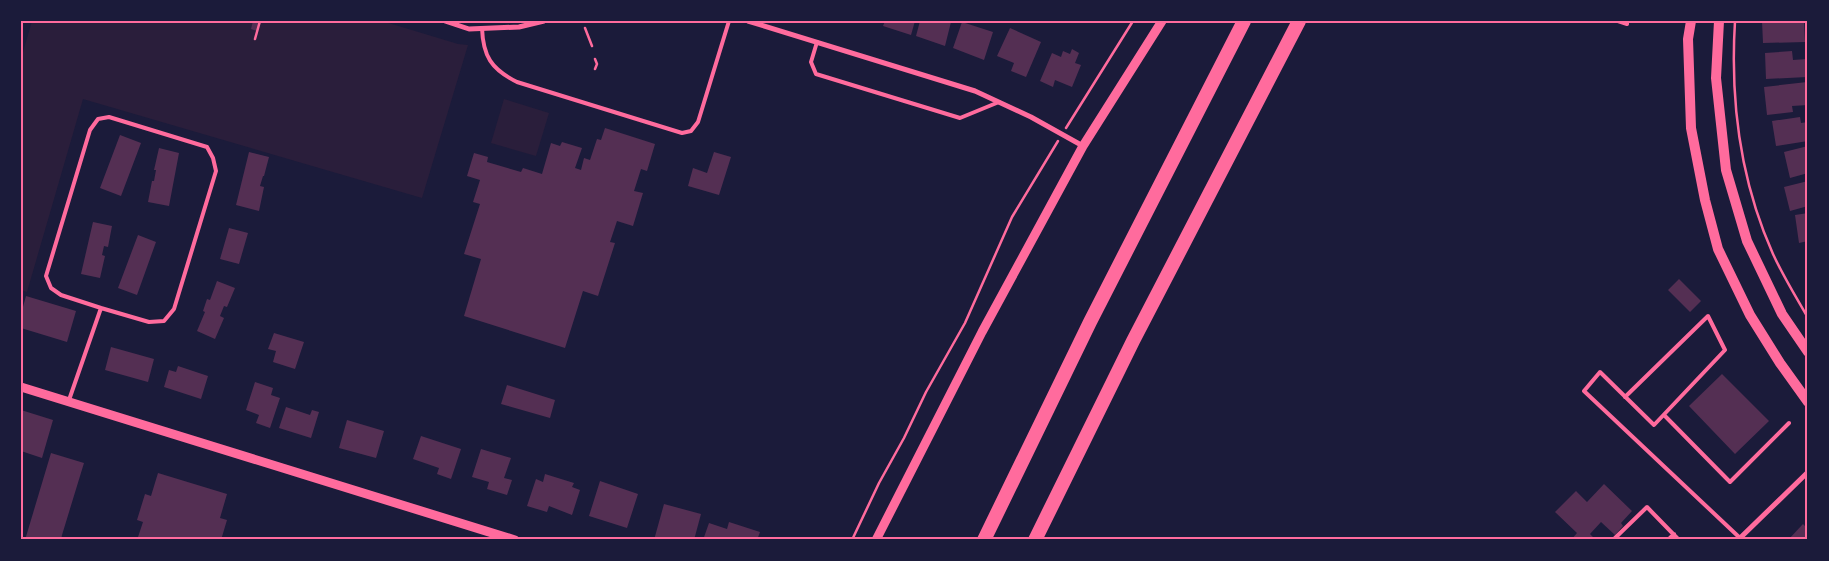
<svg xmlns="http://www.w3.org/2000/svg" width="1829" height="561" font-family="'Fira Sans Condensed',sans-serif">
	<rect width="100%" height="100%" fill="#1b1b3a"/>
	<!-- green -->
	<path fill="#2a1e3b" d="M32 21H382L458 44 468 45 422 198 83 99 27 292 21 290V59Z
		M504 99 549 113 536 156 491 143Z"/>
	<!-- building -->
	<path fill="#542f53" d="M253 21H260L257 31 251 29Z
		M885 21H915L911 35 883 26Z
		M920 21 951 22 945 46 916 36Z
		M1762 21H1804L1805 42 1763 43Z
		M962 22 993 32 984 60 953 48Z
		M1010 28 1041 42 1026 77 1011 71 1014 63 997 56Z
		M1072 49 1079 53 1075 63 1081 65 1072 87 1055 80 1053 87 1040 81 1052 53 1061 57 1063 51 1070 54Z
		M1792 51 1793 60 1807 59V77L1766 79 1765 53Z
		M1807 82 1808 105 1792 106 1793 112 1767 115 1764 87Z
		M1800 117 1801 123 1808 122V141L1776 146 1772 121Z
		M605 128 655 144 647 171 641 169 634 191 643 193 633 226 617 221 610 242 615 243 598 296 583 291 565 348 464 316 481 259 464 254 480 204 473 202 480 180 467 176 474 153 488 157 487 162 521 172 523 168 542 174 551 143 560 146 562 142 582 148 575 168 581 170 584 158 590 160 597 139 601 140Z
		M120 135 141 143 121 196 100 188Z
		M1808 146V173L1790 178 1784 152Z
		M159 148 179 153 169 206 148 202 152 181H154L156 170H154Z
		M249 152 269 157 264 176H263L260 186 264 187 259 211 236 205Z
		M714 152 731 157 719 195 688 186 693 168 707 173Z
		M1808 181V206L1790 211 1784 187Z
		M1808 213V241L1799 243 1795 215Z
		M93 222 112 226 108 247 104 246 102 255 105 256 100 278 81 274Z
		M229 228 248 233 239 264 220 259Z
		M138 235 156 242 137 295 118 288Z
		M1679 279 1701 301 1690 312 1668 290Z
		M217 281 235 288 227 307 224 306 220 316 224 318 215 339 197 331 205 312 203 311 207 299 210 300Z
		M26 296 76 311 67 342 21 328V314Z
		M274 333 304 342 295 369 273 362 276 351 268 349Z
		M111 347 154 359 148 382 105 370Z
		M178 366 208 376 201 399 164 387 169 370 176 372Z
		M1722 374 1769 421 1735 454 1689 406Z
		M255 382 273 388 271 395 280 398 270 428 256 423 259 415 246 410Z
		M507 385 555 400 550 418 501 404Z
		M286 407 310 415 312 410 319 412 311 438 279 428Z
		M21 410 53 420 42 458 21 451Z
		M347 420 384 431 376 458 339 448Z
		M421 436 461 449 451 479 437 474 439 468 413 459Z
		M481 449 511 458 504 478 512 480 507 495 487 489 489 482 472 477Z
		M51 453 84 463 62 535 61 540H25Z
		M158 473 227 494 220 518 227 520 221 540H137L143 522 137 520 145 494 151 496Z
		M545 474 574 483 572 487 580 490 572 515 549 506 547 512 527 506 536 479 543 482Z
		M600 481 638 494 627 528 589 516Z
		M1604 484 1632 511 1621 523 1623 526 1615 535 1601 522 1590 534 1596 540H1571L1577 533 1555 512 1576 491 1587 502Z
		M664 504 701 514 694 540H654Z
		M729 522 760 532 757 540H703L709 523 727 529Z
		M1803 524 1808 529V540H1788Z"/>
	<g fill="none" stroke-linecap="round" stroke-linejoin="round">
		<!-- path -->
		<path stroke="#ff6b9d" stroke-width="2.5" d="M1735 21C1730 102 1740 180 1773 254 1783 276 1796 297 1808 318
			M585 28 592 46
			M255 39 260 21
			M595 69 597 64 595 59
			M1066 128 1133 21
			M852 540 879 483 904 438 926 392 965 323 1012 217 1058 141"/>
		<!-- service -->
		<path stroke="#ff6b9d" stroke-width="4" d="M1618 21 1627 24V21
			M482 28C483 56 491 69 517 82L682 133 691 131 698 122 729 21
			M817 42 811 62 816 74 960 118 999 102
			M1625 397 1708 316 1725 350 1654 425 1600 372 1584 391 1740 538
			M69 400 101 308 149 322 164 321 174 309 216 171 213 158 207 147 109 117 98 119 90 130 46 276 51 288 61 295 101 308
			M1664 415 1730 482 1789 423
			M1613 540 1647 507 1679 540
			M1668 540 1674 534"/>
		<!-- minor -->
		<path stroke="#ff6b9d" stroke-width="5" d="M445 21 469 29 519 27 544 21
			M748 21 975 91 1031 117 1083 146
			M1738 540 1808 472"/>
		<!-- tertiary -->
		<path stroke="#ff6b9d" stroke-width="9" d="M21 387 515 540
			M876 540 982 332 1083 146 1162 21"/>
		<!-- secondary -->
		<path stroke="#ff6b9d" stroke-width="10" d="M1691 21 1688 39 1691 128 1705 200 1718 249 1750 315 1780 363 1808 402
			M1719 21 1716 78 1726 170 1747 241 1782 314 1808 352"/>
		<!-- motorway -->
		<path stroke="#ff6b9d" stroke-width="14" d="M984 540 1090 322 1244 21
			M1035 540 1133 341 1299 21"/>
	</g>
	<!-- border -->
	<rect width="1829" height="561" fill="none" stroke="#1b1b3a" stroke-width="45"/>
	<rect x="22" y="22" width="1784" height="516" fill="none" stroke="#ff6b9d" stroke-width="2"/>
</svg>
